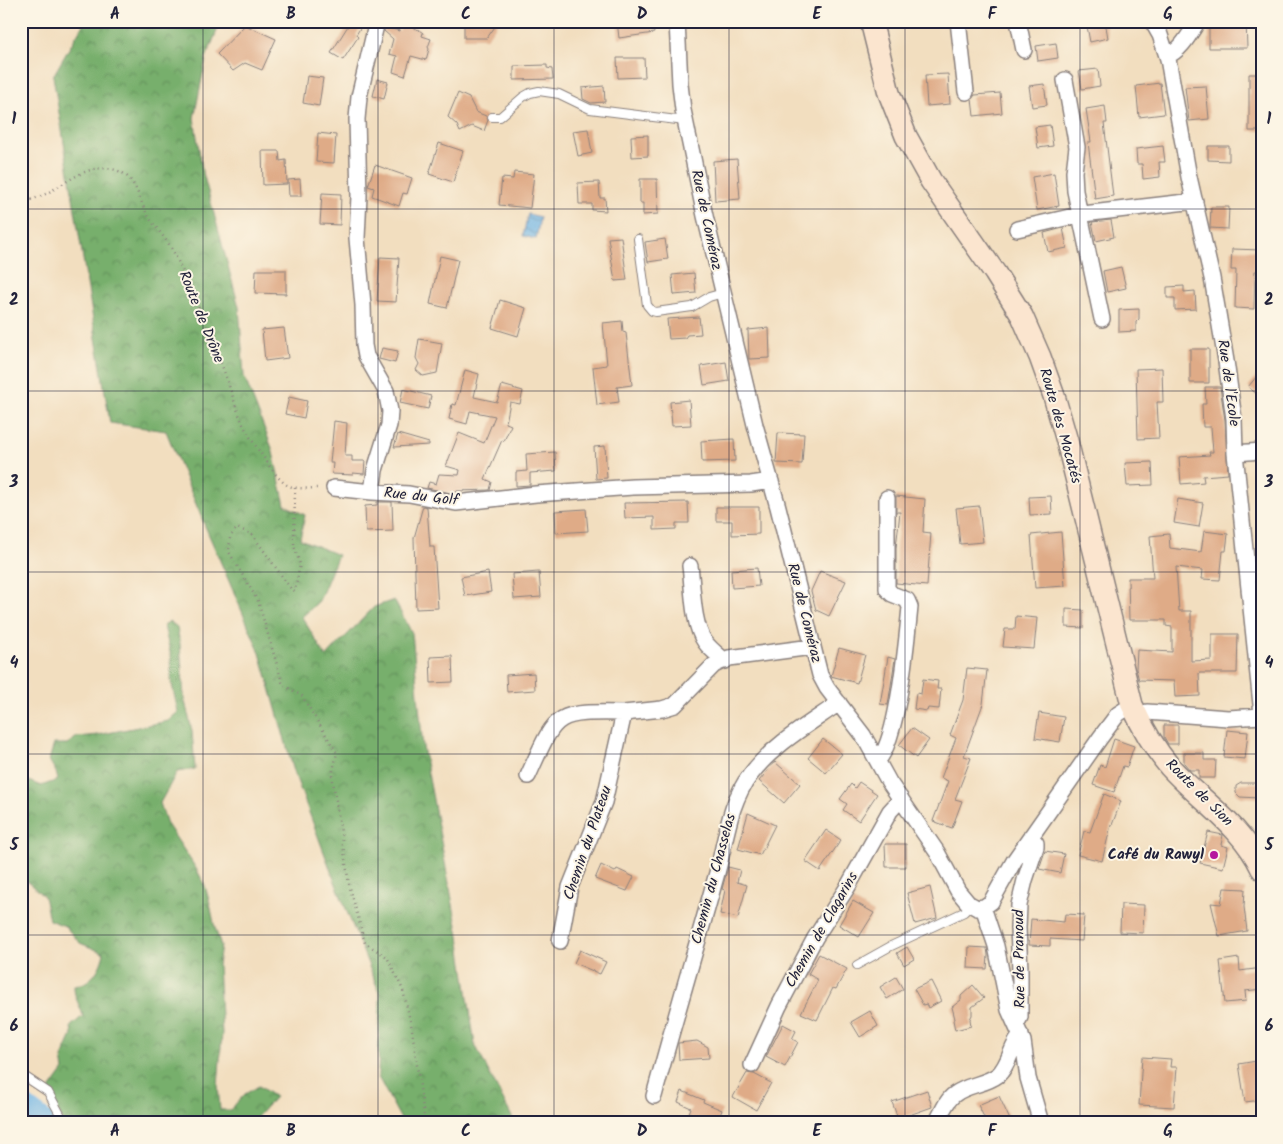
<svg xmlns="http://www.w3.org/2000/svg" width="1283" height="1144" font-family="Kalam,sans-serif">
	<defs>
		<pattern id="forest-crowns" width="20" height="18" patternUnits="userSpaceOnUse" patternTransform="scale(1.25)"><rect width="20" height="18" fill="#77af6c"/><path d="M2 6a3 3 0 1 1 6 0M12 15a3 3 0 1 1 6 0" fill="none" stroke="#618e5a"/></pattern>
		<pattern id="water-waves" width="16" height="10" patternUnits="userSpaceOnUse" patternTransform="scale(1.25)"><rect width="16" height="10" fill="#6eb3e4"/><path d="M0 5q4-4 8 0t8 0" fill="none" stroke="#5a91ba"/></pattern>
	</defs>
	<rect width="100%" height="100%" fill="#fcf5e5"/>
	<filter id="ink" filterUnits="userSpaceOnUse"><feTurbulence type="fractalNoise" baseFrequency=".02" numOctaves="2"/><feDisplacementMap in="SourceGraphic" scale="10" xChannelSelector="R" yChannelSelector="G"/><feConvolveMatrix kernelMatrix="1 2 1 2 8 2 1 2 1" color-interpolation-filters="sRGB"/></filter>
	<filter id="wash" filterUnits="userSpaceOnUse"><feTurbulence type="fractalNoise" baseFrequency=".0096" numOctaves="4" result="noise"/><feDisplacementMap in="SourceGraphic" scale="20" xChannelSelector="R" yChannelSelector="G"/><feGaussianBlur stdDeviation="1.12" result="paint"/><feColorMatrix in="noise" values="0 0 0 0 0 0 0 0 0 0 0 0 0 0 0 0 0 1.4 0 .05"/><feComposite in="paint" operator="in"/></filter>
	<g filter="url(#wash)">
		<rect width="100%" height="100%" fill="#f2debf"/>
		<!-- forest -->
		<path fill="url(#forest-crowns)" stroke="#4c6854" d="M85 21H221L206 58 194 118 202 169 239 307 244 376 272 448 285 505 305 515 300 539 338 555 319 601 302 617 326 657 374 607 394 600 412 633 423 747 459 936 475 1045 515 1123H403L378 1077 380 994 334 879 295 775 260 653 205 526 166 431 110 423 53 76Z
			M169 621 177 627 180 644 184 697 192 731 195 769 177 772 160 803 167 824 197 870 205 886 210 904 215 928 221 946 218 965 222 1033 218 1086 220 1110H230L245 1094 259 1086 275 1097 257 1117 259 1123H64L48 1092 64 1070 62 1058 72 1035 71 1026 83 1016C80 1004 74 999 74 986 91 984 101 969 104 953L80 943 65 926 49 920 44 896 25 880 21 874V778L41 786 58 780 56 772 49 760 54 744H67L77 737 98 735 168 721 178 712 171 680V656L164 626Z"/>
		<!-- water -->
		<path fill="url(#water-waves)" stroke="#486a90" d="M528 214 540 217 536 239 523 236Z"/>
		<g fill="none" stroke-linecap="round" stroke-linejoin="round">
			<!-- river -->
			<path stroke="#6eb3e4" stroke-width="24" d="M21 1105 45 1123"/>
		</g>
		<g id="blocks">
			<!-- building -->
			<path fill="#dfab87" d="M351 21H356L362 25 356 35 358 37 343 60 331 53Z
				M464 21H499L487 38H464Z
				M617 21H652L654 33 619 38Z
				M1086 21H1105L1108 38 1090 42Z
				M1209 21H1246L1247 48H1209Z
				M245 25 276 39 262 70 245 63 233 71 217 54Z
				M406 25 419 30 423 33 422 36 431 39 428 47 429 49 426 60 411 56 405 76 393 72 397 56 389 54 393 39 384 31 385 27 399 31 401 26 405 27Z
				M1056 43 1058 58 1038 61 1036 46Z
				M617 58H644L645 77 618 78Z
				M547 65V68L552 69 553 79 514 80V66Z
				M1098 69 1100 86 1082 89 1079 71Z
				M948 74 950 104 927 106 925 75Z
				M1249 74H1262V131H1249Z
				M307 76 323 78 319 106 303 103Z
				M377 79 388 82 384 99 373 96Z
				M1160 83 1164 114 1139 117 1136 86Z
				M1044 84 1047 105 1032 107 1029 86Z
				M604 86 605 102 591 103 583 99 582 88Z
				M1206 86 1209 119 1189 121 1185 87Z
				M458 93 469 98 476 112 486 116 488 120 484 131 472 126 460 132 457 125 448 117Z
				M1000 93 1002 113 974 116 972 99 975 95Z
				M1105 106 1107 123H1104L1113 196 1095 199 1088 142H1091L1086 109Z
				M1050 125 1053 146 1038 148 1035 127Z
				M588 129 592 153 578 156 573 131Z
				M318 133 336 135 334 163 316 162Z
				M648 135V156L632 157 631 136Z
				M439 143 463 151 453 182 429 174Z
				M1163 146 1165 162H1159L1160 177 1143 179 1142 164H1137L1136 149Z
				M1208 146H1229V161L1208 160Z
				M262 151H279L280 161 286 160 287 184 263 185Z
				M737 159 740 199 715 201 713 161Z
				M375 165 412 178 407 194 403 193 399 206 372 196 374 188 368 186Z
				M514 172 534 174 530 208 499 205 502 178 513 179Z
				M1054 173 1059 206 1037 210 1032 177Z
				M300 179 301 196H289L288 180Z
				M640 179H657L658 214 643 215V203H640Z
				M599 182 600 198H605L606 211 592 210V204H579L578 183Z
				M322 193 341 194 340 225 320 224Z
				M1211 207H1229L1228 229 1210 228Z
				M1111 220 1114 237 1096 241 1092 222Z
				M1063 228 1067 248 1048 252 1044 233Z
				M621 237 627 280 615 281 608 238Z
				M665 239 668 259 648 262 645 242Z
				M1232 249 1262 250V271H1255L1254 309 1235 308 1236 270H1231Z
				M440 256 458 260 447 308 430 304Z
				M380 257 399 258 396 302 377 301Z
				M1121 267 1126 288 1107 292 1103 271Z
				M256 270H286V294L255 293Z
				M694 273 696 293 674 295 672 275Z
				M1184 286V292L1195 291 1196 309 1175 310V298H1167V287Z
				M500 300 526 308 518 336 492 328Z
				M1139 309V319L1136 322V331L1119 332V310Z
				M699 317 701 334 687 335 685 338 669 339 667 319Z
				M622 321 623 332 626 333 632 385 617 387 619 402 597 405 593 367 607 365 603 323Z
				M284 328 288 358 265 361 262 330Z
				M769 328 770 358 749 359 748 330Z
				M419 339 442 343 437 373 423 376 416 370 419 364 416 358Z
				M382 348 398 351 395 363 379 359Z
				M1190 349H1209V383H1190Z
				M726 362 729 381 704 385 701 366Z
				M1162 368 1163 402H1157L1159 438 1138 439 1136 369Z
				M465 370 479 374 474 397 497 402 502 385 523 391 520 404 510 402 506 423 511 425 504 441 502 440 485 479 492 482 490 490 457 491 456 494 427 488 429 482 436 484 439 474 459 475 460 470 446 466 459 433 484 443 495 416 470 411 467 424 449 419 452 404 456 405Z
				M1262 370V398L1248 387Z
				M1205 387H1220L1225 420 1228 474 1203 476 1204 482 1181 484 1179 457 1210 455 1209 452H1213L1211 427H1203L1202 404H1206Z
				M403 389 431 396 428 409 400 403Z
				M289 397 307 401 304 418 285 414Z
				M689 400 691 425 672 426 670 402Z
				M334 421 347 423 345 456H352V461H365L364 474 353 473V475L332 474 333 463H330Z
				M778 433 804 434 802 464 776 463Z
				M398 434 429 443V445L394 447Z
				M734 439 735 461 702 462 701 441Z
				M605 446 607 478 596 479 594 447Z
				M555 452 556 471 530 473V485L516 486V472L527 471 526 454Z
				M1152 462 1153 485 1127 486 1125 463Z
				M896 496 925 499 923 532 931 533 927 586 896 583V548L900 512H896Z
				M1051 496 1052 514 1030 515 1029 497Z
				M1178 499 1203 503 1199 527 1174 523Z
				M377 502H392L393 531 366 532 365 506 377 505Z
				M688 502 689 523H676V529L654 530V517L625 518 624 503Z
				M423 506 427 507 430 547H434L438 608 416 609 414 538Z
				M979 506 983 542 960 544 956 508Z
				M716 507H759V534L732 535V521H716Z
				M586 509 588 531 556 533 555 511Z
				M1204 531 1228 534 1226 551H1223L1220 580 1202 579 1203 570 1176 567 1179 611H1191V661L1212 660V634H1238L1237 673H1199L1200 696 1175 697 1174 681 1139 680 1136 669 1137 650 1172 652V627L1166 626V620H1129L1128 578H1153L1150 536 1169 534 1170 548 1201 552Z
				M1061 532 1065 586 1035 588 1031 535Z
				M757 568 759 586 732 588 731 570Z
				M820 571 846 581 829 616 816 610 811 591Z
				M488 572 491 592 465 596 461 577Z
				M539 572 541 597 514 599 512 574Z
				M1066 609 1083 610V628L1066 627Z
				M1016 616 1037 618 1034 649 1003 647 1005 629H1015Z
				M839 648 865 655 857 683 831 676Z
				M452 656 453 682 431 683 430 657Z
				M888 657 895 659 888 705 880 704Z
				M967 668 987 670 983 704 964 756 971 758 955 799 962 801 952 828 933 821 948 781 941 778 956 738 950 735 963 700Z
				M534 673 535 690 507 692 506 675Z
				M923 679 938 681 937 689H941L939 709 928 708 927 711 914 709 916 693 921 694Z
				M1039 713 1064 717 1060 742 1035 738Z
				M1164 725H1178V744H1168L1164 737Z
				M912 728 929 740 916 758 899 745Z
				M1227 730 1248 732 1245 759 1224 757Z
				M823 739 842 754 826 773 808 758Z
				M1114 739 1134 746 1127 767 1123 766 1114 792 1093 785 1100 765 1105 767Z
				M1184 753H1204V760H1216L1215 778H1199V770H1190L1184 763Z
				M775 762 800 784 784 803 759 781Z
				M859 782 877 794 859 821 843 810 847 804 840 799 851 784 855 788Z
				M1241 783H1259V798L1240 797 1236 793V786Z
				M1104 794 1121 801 1112 825H1111L1102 861 1078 855 1084 831 1090 832Z
				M748 813 775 825 760 855 738 849Z
				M826 830 841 840 820 871 805 861Z
				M1208 832 1223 835 1221 845 1228 847 1223 868 1200 863Z
				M885 844H906V867H886Z
				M1045 851 1064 854 1060 873 1039 869Z
				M601 865 615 872 617 869 634 877 627 891 595 879Z
				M728 867 740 870 737 882 747 885 738 918 720 914 725 890 722 889Z
				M930 887 937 918 915 924 907 893Z
				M1224 888 1245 889 1244 907 1247 931 1219 936 1211 903 1221 904Z
				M853 901 874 913 859 937 839 925Z
				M1121 904 1144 905 1143 933 1120 932Z
				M1065 914 1084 915 1082 941 1050 939V946L1029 945 1031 919 1064 922Z
				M907 947 914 959 904 965 897 953Z
				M969 947 987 948 988 955 987 969 968 968Z
				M580 950 606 962 600 974 574 963Z
				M819 954 847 969 836 989 833 988 817 1020 801 1013 818 980 808 974Z
				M1239 958 1240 971 1262 968V989L1245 991 1246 1001 1225 1003 1220 961Z
				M896 977 903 989 887 999 880 987Z
				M931 981 941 1001 928 1008 926 1004 923 1005 914 989Z
				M973 985 984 998 972 1007V1015L970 1019 971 1026 955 1030 953 1020 955 1019 952 1007 961 1000V996Z
				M870 1011 878 1026 860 1037 851 1022Z
				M783 1024 796 1031 792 1039 798 1042 785 1067 766 1057Z
				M697 1041 708 1047 709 1058 679 1060 678 1043Z
				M1142 1057 1171 1059 1170 1067H1177L1174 1107 1139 1105Z
				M1262 1060V1100L1245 1102 1239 1064Z
				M747 1073 754 1074 771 1083 756 1110 733 1097Z
				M927 1090 932 1107 898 1119 892 1102Z
				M682 1091 704 1100 703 1102 722 1110 717 1123H685L691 1108 678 1102Z
				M999 1096 1010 1120 1004 1123H987L978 1105Z"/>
		</g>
	</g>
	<g filter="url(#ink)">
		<use href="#blocks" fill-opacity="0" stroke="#8a807d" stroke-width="1"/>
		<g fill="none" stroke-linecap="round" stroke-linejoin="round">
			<defs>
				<path id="lane" d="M492 117H500L523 97 530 93 539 91 559 94 590 109 685 121
					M638 239 647 305 652 311 656 312 692 307 709 297 723 293
					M857 965 891 946 964 912 971 905
					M21 1074 48 1092 61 1116 57 1123"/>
				<path id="street" d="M377 21 359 97 357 119 359 196 357 238 363 305 364 345 366 356 386 391 390 411 389 425 375 470 372 492 409 494 456 503 536 494 633 487 751 484 771 481
					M677 21 680 84 683 110 705 216 755 425 778 507 820 675 827 688 863 735 889 782 937 852 958 891 968 903 977 908 984 907 991 902 1014 861 1100 738 1118 714 1132 705
					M958 21 966 92
					M1018 21 1024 50
					M1152 21 1160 35 1168 59 1189 177 1212 278 1226 361 1234 419 1235 453 1262 714
					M1167 56C1181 51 1190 33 1198 21
					M1065 80 1077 147 1074 172 1075 191 1102 319
					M1017 229 1083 214 1195 201
					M1235 453 1262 451
					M334 488 372 492
					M690 566C693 587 692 624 705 642 710 649 718 655 725 661
					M1137 717 1147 712 1228 718 1262 716
					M878 760C898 740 907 638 910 607L907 600 892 594 887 589V498
					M528 776C557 712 553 712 624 713
					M983 907 996 946 1009 1010 1023 1041 1028 1078 1041 1123
					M560 941 570 887 604 802 624 713 662 709 675 705 714 665 729 658 812 647
					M1016 1025 1020 1017V970L1018 928 1019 905 1025 880 1036 847V843L1031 836
					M752 1065 779 1006 815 938 847 888 890 811 901 799
					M654 1096C674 1022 696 948 717 873 726 840 729 802 751 774 774 744 809 724 839 703
					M936 1123C942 1113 946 1100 955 1094 968 1084 985 1085 998 1075 1010 1064 1011 1045 1021 1035"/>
				<path id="secondary" d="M871 21 889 93 906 136 931 181 995 273 1022 316 1040 357 1054 396 1067 441 1132 705C1142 727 1154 748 1170 767 1201 801 1242 826 1262 869"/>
			</defs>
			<!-- lane casing -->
			<use href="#lane" stroke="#8a807d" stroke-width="10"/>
			<!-- street casing -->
			<use href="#street" stroke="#8a807d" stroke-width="18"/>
			<!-- secondary casing -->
			<use href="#secondary" stroke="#8a807d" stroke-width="24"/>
			<!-- path -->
			<path stroke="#8a807d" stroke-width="2.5" stroke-dasharray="1 4" stroke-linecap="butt" d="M21 201C54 200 77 162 112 169 136 174 137 196 147 214 155 228 168 240 175 255 192 289 207 328 221 363 228 381 233 399 240 417 246 433 257 448 267 462 272 470 279 480 287 485 297 490 310 488 320 488
				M295 488 294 546 300 564 295 591 291 589 252 534 237 528 230 537 229 552 258 601 283 685 302 696 337 753 332 775 349 884 365 943 387 957 403 990 412 1029 425 1123"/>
			<!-- lane -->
			<use href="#lane" stroke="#fff" stroke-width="8"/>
			<!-- street -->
			<use href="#street" stroke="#fff" stroke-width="15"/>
			<!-- secondary -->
			<use href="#secondary" stroke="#fbe5cf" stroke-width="21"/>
		</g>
	</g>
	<!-- grid -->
	<path fill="none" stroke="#22223b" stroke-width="1" stroke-opacity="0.55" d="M203 21V1123M378 21V1123M554 21V1123M729 21V1123M905 21V1123M1080 21V1123M21 209H1262M21 391H1262M21 572H1262M21 754H1262M21 935H1262"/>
	<!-- markers -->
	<circle fill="#b5179e" stroke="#fcf5e5" stroke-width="2" cx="1214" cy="855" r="5"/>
	<g text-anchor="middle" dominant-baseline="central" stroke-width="4" stroke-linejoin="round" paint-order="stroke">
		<!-- street labels -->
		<g font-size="15" fill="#22223b" stroke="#fcf5e5">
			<text transform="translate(706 220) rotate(78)">Rue de Coméraz</text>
			<text transform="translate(201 317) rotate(68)">Route de Drône</text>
			<text transform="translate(1228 383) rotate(82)">Rue de l'Ecole</text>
			<text transform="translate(1060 426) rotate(74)">Route des Mocatés</text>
			<text transform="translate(421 497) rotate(6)">Rue du Golf</text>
			<text transform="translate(804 613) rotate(76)">Rue de Coméraz</text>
			<text transform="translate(1199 793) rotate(45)">Route de Sion</text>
			<text transform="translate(588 843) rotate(-71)">Chemin du Plateau</text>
			<text transform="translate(714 879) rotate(-75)">Chemin du Chasselas</text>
			<text transform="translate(822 930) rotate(-60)">Chemin de Clagarins</text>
			<text transform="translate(1020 959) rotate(-91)">Rue de Pranoud</text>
		</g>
		<!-- poi labels -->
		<g font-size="15" font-weight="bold" fill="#22223b" stroke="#fcf5e5" text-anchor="end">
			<text x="1204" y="855">Café du Rawyl</text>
		</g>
	</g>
	<!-- margin -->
	<rect width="1283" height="1144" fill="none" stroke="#fcf5e5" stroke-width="55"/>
	<rect x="28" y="28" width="1228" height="1088" fill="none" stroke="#22223b" stroke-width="2"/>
	<g font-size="16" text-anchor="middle" font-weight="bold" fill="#22223b">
		<text x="115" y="19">A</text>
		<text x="291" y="19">B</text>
		<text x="466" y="19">C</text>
		<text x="642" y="19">D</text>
		<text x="817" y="19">E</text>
		<text x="992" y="19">F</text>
		<text x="1168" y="19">G</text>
		<text x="14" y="124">1</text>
		<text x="1269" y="124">1</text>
		<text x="14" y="305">2</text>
		<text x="1269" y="305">2</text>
		<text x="14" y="487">3</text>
		<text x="1269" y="487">3</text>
		<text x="14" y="668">4</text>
		<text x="1269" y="668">4</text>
		<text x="14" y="850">5</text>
		<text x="1269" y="850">5</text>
		<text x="14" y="1031">6</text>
		<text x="1269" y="1031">6</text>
		<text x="115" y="1136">A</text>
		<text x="291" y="1136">B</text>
		<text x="466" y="1136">C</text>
		<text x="642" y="1136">D</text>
		<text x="817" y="1136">E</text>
		<text x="992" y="1136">F</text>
		<text x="1168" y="1136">G</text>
	</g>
</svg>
